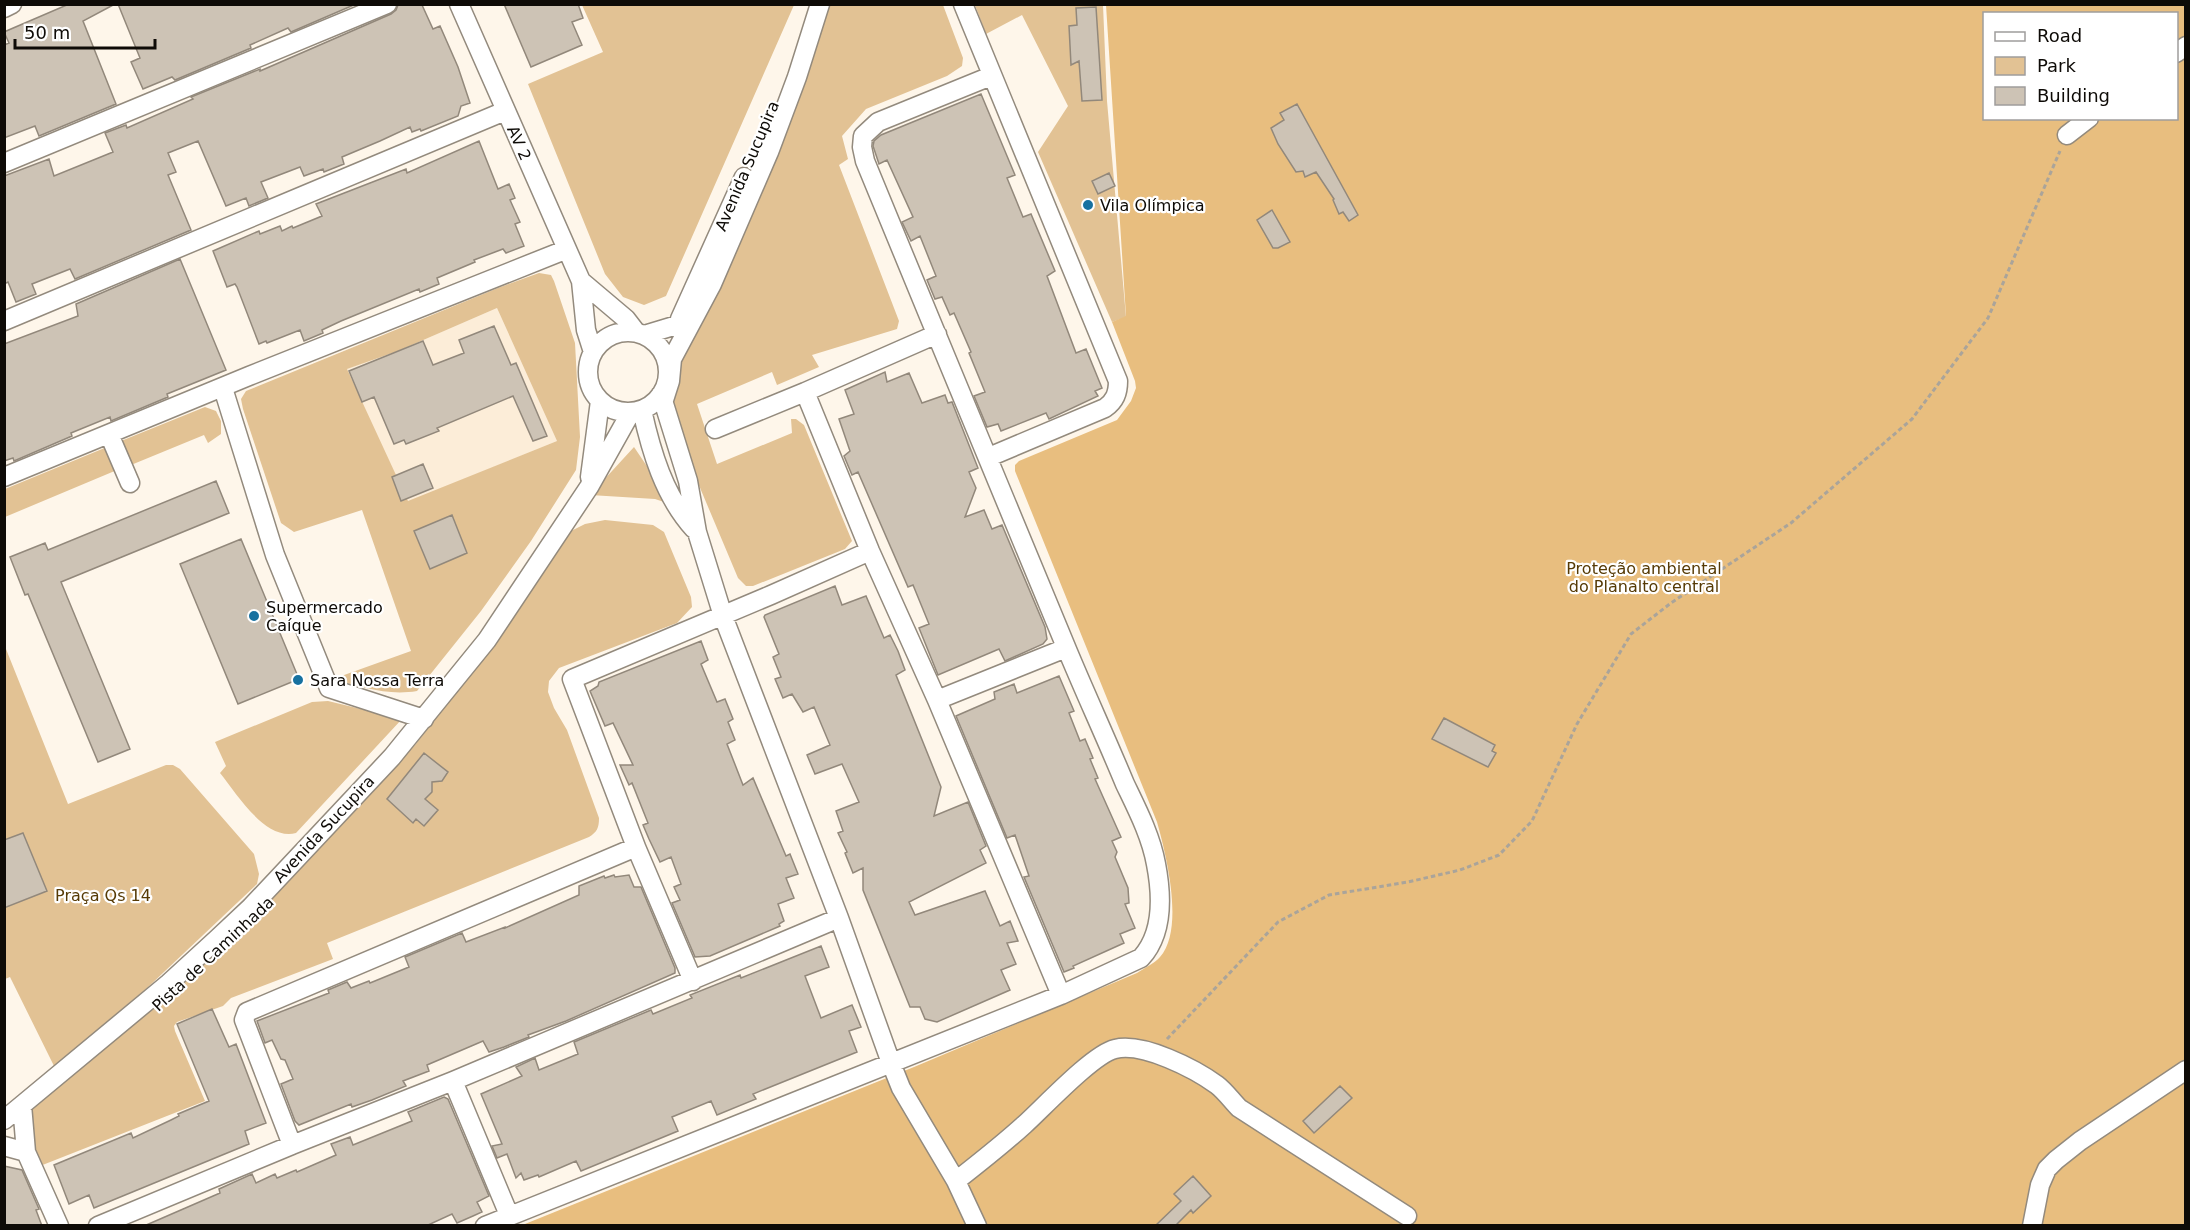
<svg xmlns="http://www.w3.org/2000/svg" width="2190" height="1230" font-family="'DejaVu Sans',sans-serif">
	<rect width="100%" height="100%" fill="#fef6ea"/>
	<!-- built -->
	<path fill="#fcedd8" d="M497 308 557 441 408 502 346 369 398 351Z"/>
	<!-- green -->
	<path fill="#e2c294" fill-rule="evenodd" d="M582 5H794L666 296 644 305 623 297 605 274 528 84 603 52Z
		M820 5H943L963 58 962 66 947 76 866 109 842 136 848 159 839 165 899 321 897 329 812 355 819 367 777 385 772 372 697 404 717 464 792 433 791 419H796L804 425 852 541 845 549 753 586H746L738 578 690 464 668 397 670 381 712 284Z
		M975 5H1103L1107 101 1126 317 1112 322 1038 152 1068 106 1022 15 986 34Z
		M539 273 551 275 554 281 575 343 580 437 576 470 531 541 481 611 417 691C388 696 361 687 333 679L411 651 362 510 294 532 281 523 243 409 241 399 246 391 498 288ZM497 308 557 441 408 501 347 369 398 351Z
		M205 407 216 411 221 421V434L208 443 204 435 131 465 121 441Z
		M107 447 117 470 5 517V489Z
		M634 447 673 505 655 499 590 495Z
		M605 520 653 525 664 532 691 597 692 607 677 623 559 668 549 681 548 692 554 708 567 730 599 818C599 828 597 832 589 837L327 943 333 959 231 998 223 1006 177 1022 174 1026 175 1031 205 1101 40 1166 34 1145 31 1103 266 901 415 745 492 647 571 531 585 524Z
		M4 644 68 804 166 765H173L180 769 254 854 259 874 257 884 146 989 54 1066 10 977 5 979Z
		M328 701 402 719 296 833C265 841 237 794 220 773L226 766 215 742 312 702Z"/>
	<!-- forest -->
	<path fill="#e8be7f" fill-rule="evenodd" d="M1106 5H2185V1225L520 1226 914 1067 1137 973C1144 968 1154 964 1160 957 1185 929 1166 854 1157 822L1015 471V465L1019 461 1117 420 1131 401 1136 388 1135 381 1112 322 1126 316ZM1984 14H2176V118H1984Z"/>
	<!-- building -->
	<path fill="#cdc3b5" stroke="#92887b" stroke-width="1.5" d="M69 4H115L83 21 116 104 39 136 35 126 4 138V45L9 43 4 32Z
		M118 4H356L291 32 288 28 250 45 251 48 175 80 172 77 143 89 131 62 140 58Z
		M504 4H578L583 18 572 22 582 45 531 67Z
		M398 5H422L433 29 440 26 458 67 470 103 461 106 458 116 421 131 420 129 412 132 410 127 380 141 342 157 344 164 324 172 323 169 304 176 300 167 261 182 268 198 249 206 246 198 226 206 198 141 168 153 176 172 168 175 191 230 75 279 70 269 32 284 36 294 16 302 8 282 4 284V176L49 159 54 176 113 152 105 133 126 125 127 128 193 99 191 97 260 69V71L391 14 396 10Z
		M1096 7 1102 100 1082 101 1079 61 1071 65 1069 26 1077 25 1076 8Z
		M981 94 1015 175 1007 178 1023 217 1031 214 1055 271 1047 276 1076 353 1086 349 1102 388 1095 391 1098 396 1049 419 1046 413 1001 431 998 424 987 427 974 396 985 392 969 353 971 352 954 313 950 315 942 297 935 299 927 280 936 276 920 236 911 241 902 222 913 217 887 160 879 164 873 146 874 141 881 135Z
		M1297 104 1358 215 1349 221 1343 212 1339 214 1333 200 1334 199 1316 172 1305 177 1303 171 1296 172 1278 144 1271 128 1284 120 1280 113Z
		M479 141 498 189 509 184 515 198 510 200 520 222 515 224 524 246 506 253 503 249 474 260 475 262 437 278 439 284 420 292 419 289 341 321 322 330 323 333 304 341 300 330 267 343 266 341 259 344 237 287 235 284 227 287 213 251 259 231 260 234 280 226 282 231 292 226 293 228 322 216 316 204 406 169 407 173Z
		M1109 173 1115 186 1098 194 1092 181Z
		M1272 210 1290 242 1278 248H1273L1257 220Z
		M180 259 226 370 167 394 168 397 111 421 110 417 71 433 72 436 14 461 13 458 4 461V344L78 316 76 304Z
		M494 326 511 365 516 363 547 436 533 441 513 396 437 428 439 431 406 444 404 440 394 444 374 397 362 402 349 371 423 341 433 365 464 353 459 340Z
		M885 372 887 382 909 373 922 403 945 395 948 403 952 402 978 468 969 472 976 488 965 517 984 510 992 529 1002 525 1045 627 1047 639 1043 644 1005 661 999 649 938 675 919 628 929 624 913 585 908 587 858 472 852 475 844 456 850 451 839 419 854 414 845 390Z
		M423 464 433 488 401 501 392 477Z
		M216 481 229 513 61 582 130 749 98 762 28 594 25 595 10 557 45 543 48 550Z
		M452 515 467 553 430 569 414 531Z
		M241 539 299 679 238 704 180 564Z
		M835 586 842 605 866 596 884 638 890 635 898 651 905 670 896 675 941 787 934 816 968 802 986 846 980 850 986 863 909 902 915 915 985 891 1000 926 1010 921 1018 941 1007 943 1016 964 1001 970 1010 990 937 1022 925 1019 920 1007H910L863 890V868L853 873 845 853 847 852 838 833 843 831 836 811 859 802 842 764 815 774 807 755 830 745 814 707 803 712 792 694 783 698 775 679 781 677 773 657 779 654 764 617 765 615Z
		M701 641 708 660 701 664 717 702 725 699 733 719 728 722 735 740 727 744 743 785 753 778 786 856 790 854 798 874 786 878 794 898 778 904 784 921 779 924 780 926 710 956 695 957 672 903 680 900 674 887 681 884 671 857 660 862 649 839 643 825 648 823 632 783 629 785 620 765H633L613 723 605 726 590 691 598 686 599 682Z
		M1059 676 1074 711 1069 713 1080 741 1085 739 1093 758 1090 759 1098 778 1095 779 1121 837 1112 841 1117 852 1115 857 1128 888 1129 903 1125 904 1135 928 1120 934 1124 943 1073 966 1074 968 1064 972 1024 877 1029 876 1015 835 1007 838 956 716 995 699 994 692 1014 684 1017 693Z
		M1444 718 1495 745 1492 751 1496 753 1488 767 1432 739Z
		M424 753 448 772 442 781 432 782V792L425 799 438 810 424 826 416 819 413 823 387 799Z
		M23 833 47 891 4 908V840Z
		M614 875 615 877 629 875 634 887H641L675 968V973L566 1021 528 1035 529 1037 504 1047 489 1052 483 1041 427 1065 429 1071 403 1081 406 1086 372 1100 352 1107 351 1104 299 1125 295 1121 281 1084 293 1079 285 1060 281 1059 272 1040 265 1043 257 1021 329 993 328 990 347 982 351 988 369 981 370 983 409 967 405 957 462 933 466 942 505 927V928L579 895V886L604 876 605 878Z
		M821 946 829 967 805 976 821 1018 852 1005 861 1027 849 1031 857 1052 753 1094 756 1099 717 1115 711 1101 672 1117 678 1131 581 1171 576 1161 539 1177 538 1175 524 1180 521 1173 516 1178 507 1154 497 1158 492 1146 502 1144 481 1094 522 1076 516 1067 535 1058 539 1070 578 1054 574 1042 651 1010 653 1014 692 998 690 995 740 975 741 978Z
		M212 1009 229 1047 236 1044 266 1123 245 1131 249 1144 113 1200 94 1208 89 1195 69 1204 54 1165 131 1133 133 1138 171 1120 179 1116 178 1114 209 1101 177 1024Z
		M1340 1086 1352 1098 1314 1133 1303 1121Z
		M444 1097 448 1099 489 1196 477 1202 482 1212 473 1216 457 1223 452 1214 426 1226H144L220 1193 219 1189 252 1174 256 1183 275 1174 277 1178 296 1170 297 1172 336 1155 331 1144 350 1137 353 1145 412 1121 408 1112Z
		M4 1166 22 1170 39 1209 36 1210 42 1226H4Z
		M1193 1176 1211 1196 1193 1213 1191 1210 1175 1226H1155L1181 1201 1174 1194Z"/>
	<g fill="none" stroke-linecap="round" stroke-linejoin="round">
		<defs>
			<path id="minor" d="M459 4 581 281 586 330 593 352
				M963 4 1118 381C1118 393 1115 401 1105 408L989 457
				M4 8 12 4
				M2176 53 2186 46
				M2067 135 2089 118
				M4 163 387 4
				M581 281 626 319 636 332
				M680 319 744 177
				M4 321 505 111
				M588 372a40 40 0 1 1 80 0a40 40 0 1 1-80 0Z
				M644 335 677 325
				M223 388 275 555 329 688 424 719
				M805 392 870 551 937 700 1061 995
				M661 394 688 481 697 532 723 616 839 918 891 1063 901 1088 956 1181 977 1226
				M663 403 670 381 672 359 712 284 769 152 797 77 820 4
				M642 410C651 451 664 496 694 529
				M715 429 805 392 937 334
				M109 434 130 483
				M4 477 249 376 565 250
				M590 477 600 401
				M937 700 1066 648
				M636 847 693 981
				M453 1081 509 1215
				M22 1105 26 1152 59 1226
				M4 1120 169 983 217 939 251 907 392 757 487 640 589 487 631 412
				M292 1145 453 1081 839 918
				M4 1146 26 1152
				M956 1181C979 1163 1002 1145 1024 1125 1043 1108 1093 1054 1115 1049 1143 1042 1195 1069 1217 1085 1225 1091 1232 1101 1239 1108L1407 1216
				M98 1226 292 1145 244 1020 247 1012 636 847 572 679 771 595 870 551
				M485 1226 1061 995 1141 958C1164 933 1162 895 1156 864 1151 836 1137 809 1125 784 1106 738 1085 693 1066 647 998 485 932 323 865 161L862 147 863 136 878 122 991 76
				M2032 1226 2040 1185 2047 1169 2056 1160 2080 1141 2186 1070"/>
		</defs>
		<!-- minor casing -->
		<use href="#minor" stroke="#938a7d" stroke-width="21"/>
		<!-- path -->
		<path stroke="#aaa49a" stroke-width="3" stroke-dasharray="4.5 3" stroke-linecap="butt" d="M1167 1039 1278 922 1329 895 1408 882 1460 870 1499 855 1532 821 1577 724 1631 634 1671 603 1791 523 1912 419 1988 318 2060 151"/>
		<!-- minor -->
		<use href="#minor" stroke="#fff" stroke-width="18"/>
	</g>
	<!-- markers -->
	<g fill="#1771a0" stroke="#fff" stroke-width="2">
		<circle cx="1088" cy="205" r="6"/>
		<circle cx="254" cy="616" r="6"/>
		<circle cx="298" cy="680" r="6"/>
	</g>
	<g text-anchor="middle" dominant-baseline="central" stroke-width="4.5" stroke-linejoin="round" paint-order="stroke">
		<!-- street labels -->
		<g font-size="16" fill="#0e0b07" stroke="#fff">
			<text transform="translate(519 143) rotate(66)">AV 2</text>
			<text transform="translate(747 166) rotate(-67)">Avenida Sucupira</text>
			<text transform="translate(324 829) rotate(-47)">Avenida Sucupira</text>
			<text transform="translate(213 954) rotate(-43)">Pista de Caminhada</text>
		</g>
		<!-- poi labels -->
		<g font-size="16" fill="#0e0b07" stroke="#fff" text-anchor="start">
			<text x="1100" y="205">Vila Olímpica</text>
			<text x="266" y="607">Supermercado<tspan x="266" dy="18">Caíque</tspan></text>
			<text x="310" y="680">Sara Nossa Terra</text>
		</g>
		<!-- park labels -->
		<g font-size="16" fill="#563a05" stroke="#fff">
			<text x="1644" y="568">Proteção ambiental<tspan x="1644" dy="18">do Planalto central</tspan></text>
			<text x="103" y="895">Praça Qs 14</text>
		</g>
	</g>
	<!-- border -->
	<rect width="2190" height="1230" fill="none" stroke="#0e0b07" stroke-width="12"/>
	<!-- legend -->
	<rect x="1983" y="12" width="195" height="108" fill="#ffffff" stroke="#9f9d9c" stroke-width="1.5"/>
	<rect x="1995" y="32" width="30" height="9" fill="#ffffff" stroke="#9f9d9c" stroke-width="1.5"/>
	<text x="2037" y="42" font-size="18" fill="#0e0b07">Road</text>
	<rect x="1995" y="57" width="30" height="18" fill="#e2c294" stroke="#9f9d9c" stroke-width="1.5"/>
	<text x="2037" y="72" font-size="18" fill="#0e0b07">Park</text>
	<rect x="1995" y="87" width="30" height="18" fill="#cdc3b5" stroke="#9f9d9c" stroke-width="1.5"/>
	<text x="2037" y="102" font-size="18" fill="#0e0b07">Building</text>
	<!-- scale -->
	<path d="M15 39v9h140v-9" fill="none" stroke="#0e0b07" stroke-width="3"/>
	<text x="24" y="39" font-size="18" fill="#0e0b07" stroke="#ffffff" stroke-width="4.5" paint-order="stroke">50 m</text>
</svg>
